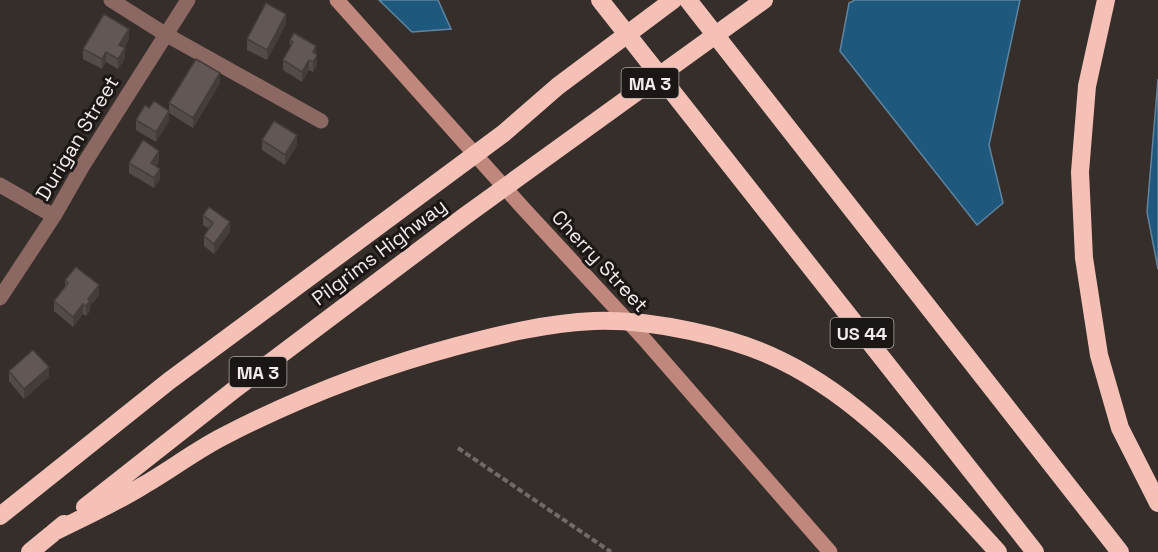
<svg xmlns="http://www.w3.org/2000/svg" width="1158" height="552" font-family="'Space Grotesk',sans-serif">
	<rect width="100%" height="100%" fill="#362e2b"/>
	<!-- water -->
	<path fill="#1f587d" stroke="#5e849e" stroke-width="1.5" d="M379 0H438L451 29 412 32Z
		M855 0H1020L989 145 1003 203 977 225 840 51 849 3Z
		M1158 79V269L1147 212Z"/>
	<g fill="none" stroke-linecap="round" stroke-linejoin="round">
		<!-- path -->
		<path stroke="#716a67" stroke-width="4" stroke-dasharray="6 3" stroke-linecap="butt" d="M458 448 611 552"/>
		<!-- minor -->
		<path stroke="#8c6862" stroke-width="15" d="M111 0 165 34 321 121
			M0 185 54 216
			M0 298 54 216 82 167 188 0"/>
		<!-- secondary -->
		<path stroke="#c0887d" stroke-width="15" d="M337 0 523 208 645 340 830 552"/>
		<!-- motorway -->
		<path stroke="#f5c0b6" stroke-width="18" d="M600 0 1035 552
			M688 0 1120 552
			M1106 0 1087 86 1080 172 1084 258 1099 355 1120 428 1158 503
			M85 507 235 389 465 216 764 0
			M0 516 169 381 504 133 558 86 673 0
			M54 532C84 517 115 503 144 485 170 470 195 451 222 437 297 398 375 368 457 346 502 334 548 323 594 321 649 319 733 336 782 361 870 404 933 482 998 552
			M30 552 64 524"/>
	</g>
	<!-- wall -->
	<path fill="#534b48" d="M286 24 267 60 247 50V39Z
		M129 39 124 48 125 58 118 69 106 62 102 69 83 59V49Z
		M290 40 316 54 317 65 313 72 309 70 302 82 283 70V60L290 48Z
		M220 83 193 128 169 113V121L156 142 136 130V120L149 108 169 110V103Z
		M262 140 297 145 285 165 262 150Z
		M159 161 156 166 160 179 154 188 129 173V163Z
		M203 215 230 232 214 254 204 246V236L209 229 203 225Z
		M65 280 99 295 90 306V311L86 316 83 314 73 327 54 311V301L65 288Z
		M9 371 49 377 24 399 9 381Z"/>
	<!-- shaded-wall -->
	<path fill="#443d3b" d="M286 14V24L267 60V50Z
		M129 29V39L119 55V45Z
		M316 46 317 65 313 72V52Z
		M125 48V58L118 69V59Z
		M106 52V62L102 69V59Z
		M309 60V70L302 82V72Z
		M220 73V83L193 128V118Z
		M169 111V121L156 142V132Z
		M297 135V145L285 165V155Z
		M159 151V161L151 173V163Z
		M160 169V179L154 188V178Z
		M230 222V232L214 254V244Z
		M99 285V295L90 306V311L86 316V306L88 299Z
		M83 304V314L73 327V317Z
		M49 367V377L24 399V389Z"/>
	<!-- building -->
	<path fill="#615754" stroke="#443d3b" stroke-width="1.5" d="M266 3 286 14 267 50 247 39Z
		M104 14 129 29 119 45 125 48 118 59 106 52 102 59 83 49Z
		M294 33 316 46 313 52 317 55 313 62 309 60 302 72 283 60 293 42 290 40Z
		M196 59 220 73 193 118 169 103Z
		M154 101 169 111 156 132 136 120 145 105 149 108Z
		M274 121 297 135 285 155 262 140Z
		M143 140 159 151 151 163 160 169 154 178 129 163Z
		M209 207 230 222 214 244 204 236 213 223 203 215Z
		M76 267 99 285 88 299 90 301 86 306 83 304 73 317 54 301 68 283 65 280Z
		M33 350 49 367 24 389 9 371Z"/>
	<g text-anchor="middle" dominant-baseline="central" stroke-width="6" stroke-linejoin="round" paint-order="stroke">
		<!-- shield labels -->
		<g fill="#1b1715" stroke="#b1acaa" stroke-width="1.5">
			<rect x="621.5" y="68" width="57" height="30" rx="4.5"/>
			<rect x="830.5" y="318" width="63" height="30" rx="4.5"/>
			<rect x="229.5" y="357" width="57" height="30" rx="4.5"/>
		</g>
		<g font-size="18" font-weight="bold" fill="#f1ecea">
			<text x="650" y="83">MA 3</text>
			<text x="862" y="333">US 44</text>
			<text x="258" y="372">MA 3</text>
		</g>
		<!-- street labels -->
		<g font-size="20" fill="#f1ecea" stroke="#1b1715">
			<text transform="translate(77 138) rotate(-59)">Durigan Street</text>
			<text transform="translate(379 252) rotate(-37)">Pilgrims Highway</text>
			<text transform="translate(600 261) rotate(47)">Cherry Street</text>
		</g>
	</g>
</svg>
